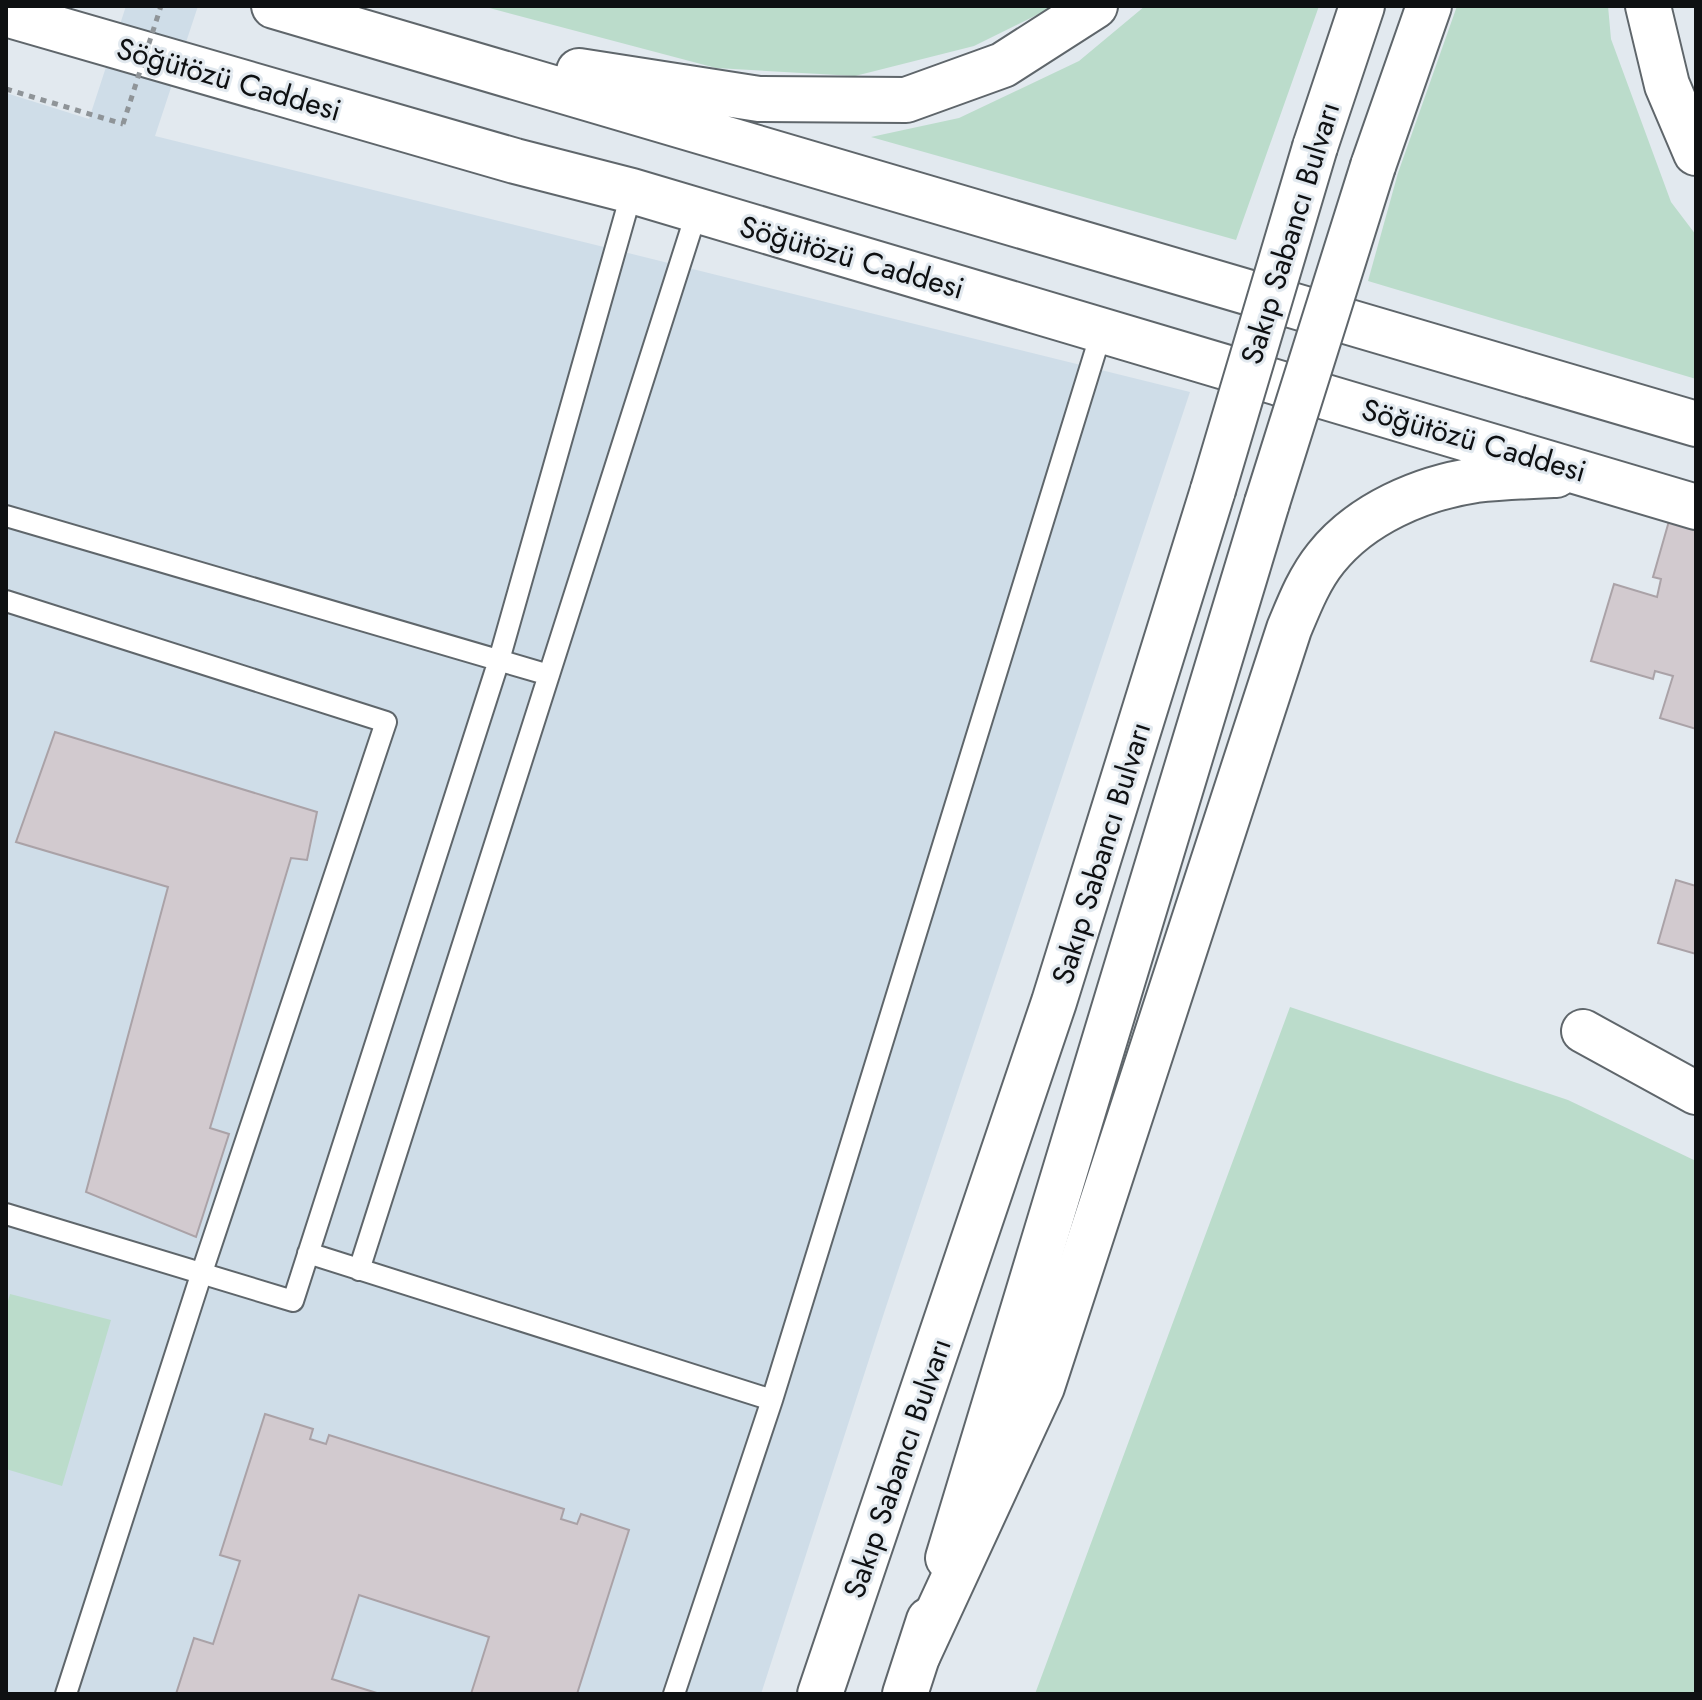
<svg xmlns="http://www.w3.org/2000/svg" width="1702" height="1700" font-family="Jost,sans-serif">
	<rect width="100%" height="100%" fill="#e2e9ef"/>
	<!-- built -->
	<path fill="#cfdde8" d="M126 6H198L155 136 1190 392 884 1313 761 1694H6V93L89 119Z"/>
	<!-- green -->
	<path fill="#bbdccb" d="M482 6H1055L974 46 855 76 716 68Z
		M1145 6H1319L1236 240 871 137 959 118 1079 61Z
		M1457 6H1608L1611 39 1671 202 1696 235V379L1368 281 1398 173Z
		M1290 1007 1568 1100 1696 1161V1694H1035Z
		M10 1294 111 1320 62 1486 6 1469V1308Z"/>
	<!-- building -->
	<path fill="#d2cacf" stroke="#aaa2a7" stroke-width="2" d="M1671 514 1696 522V729L1660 718 1673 676 1655 671 1653 679 1591 661 1614 584 1657 597 1661 579 1653 577Z
		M55 732 317 812 307 860 291 858 210 1128 229 1134 196 1237 86 1192 168 887 16 842Z
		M1676 880 1696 886V954L1658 943Z
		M265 1414 313 1429 310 1439 326 1444 329 1435 564 1509 561 1519 577 1524 581 1514 629 1530 577 1694H471L489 1637 359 1595 332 1679 380 1694H176L194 1638 213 1644 240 1561 220 1555Z"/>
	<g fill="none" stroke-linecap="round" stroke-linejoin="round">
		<defs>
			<path id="lane" d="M6 516 549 675
				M6 601 386 722 202 1272 66 1694
				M6 1214 293 1301 499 660 632 191
				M308 1253 772 1400
				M359 1270 697 211
				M674 1694 772 1400 1102 330"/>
			<path id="street" d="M1583 1031 1696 1093"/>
			<path id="secondary" d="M1315 147 1362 6
				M1373 166 1429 6
				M948 1558 1267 503
				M820 1694 1054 1002 1213 490
				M905 1694 929 1620"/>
			<path id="primary" d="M274 6 1696 424
				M1648 6 1667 85 1696 153
				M6 14 515 161 632 191 1696 507
				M579 71 759 99 906 100 1003 65 1095 6
				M918 1655 1042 1387 1289 629C1299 605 1309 579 1326 558 1361 514 1421 488 1476 480 1502 477 1530 476 1556 475"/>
		</defs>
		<!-- lane casing -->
		<use href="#lane" stroke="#5f666b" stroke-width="24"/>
		<!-- street casing -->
		<use href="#street" stroke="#5f666b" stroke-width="46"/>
		<!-- secondary casing -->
		<use href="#secondary" stroke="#5f666b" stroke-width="48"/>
		<!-- primary casing -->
		<use href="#primary" stroke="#5f666b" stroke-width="48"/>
		<!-- path -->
		<path stroke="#8f9498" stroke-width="5" stroke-dasharray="6 6" stroke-linecap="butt" d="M6 89 123 124"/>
		<!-- lane -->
		<use href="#lane" stroke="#fff" stroke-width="20"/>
		<!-- street -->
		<use href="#street" stroke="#fff" stroke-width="42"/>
		<!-- secondary -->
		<use href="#secondary" stroke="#fff" stroke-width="44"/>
		<!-- primary -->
		<use href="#primary" stroke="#fff" stroke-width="44"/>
		<defs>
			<path id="secondary-bridge" d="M1213 490 1315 147
				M1267 503 1373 166"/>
		</defs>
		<!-- secondary-bridge casing -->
		<use href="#secondary-bridge" stroke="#5f666b" stroke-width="48" stroke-linecap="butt"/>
		<!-- path-bridge -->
		<path stroke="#8f9498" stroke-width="5" stroke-dasharray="6 6" stroke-linecap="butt" d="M123 124 161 6"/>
		<!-- secondary-bridge -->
		<use href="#secondary-bridge" stroke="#fff" stroke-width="44"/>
	</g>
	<g text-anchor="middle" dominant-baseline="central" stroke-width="6" stroke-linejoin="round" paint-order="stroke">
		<!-- street labels -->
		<g font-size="30" fill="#0e1012" stroke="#e2e9ef">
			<text transform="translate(229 79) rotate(16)">Söğütözü Caddesi</text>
			<text transform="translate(1290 233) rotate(-73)">Sakıp Sabancı Bulvarı</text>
			<text transform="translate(852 257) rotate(16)">Söğütözü Caddesi</text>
			<text transform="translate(1474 440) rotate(16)">Söğütözü Caddesi</text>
			<text transform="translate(1101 853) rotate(-73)">Sakıp Sabancı Bulvarı</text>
			<text transform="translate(897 1468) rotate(-71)">Sakıp Sabancı Bulvarı</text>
		</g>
	</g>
	<!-- border -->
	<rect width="1702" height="1700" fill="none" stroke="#0e1012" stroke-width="16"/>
</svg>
